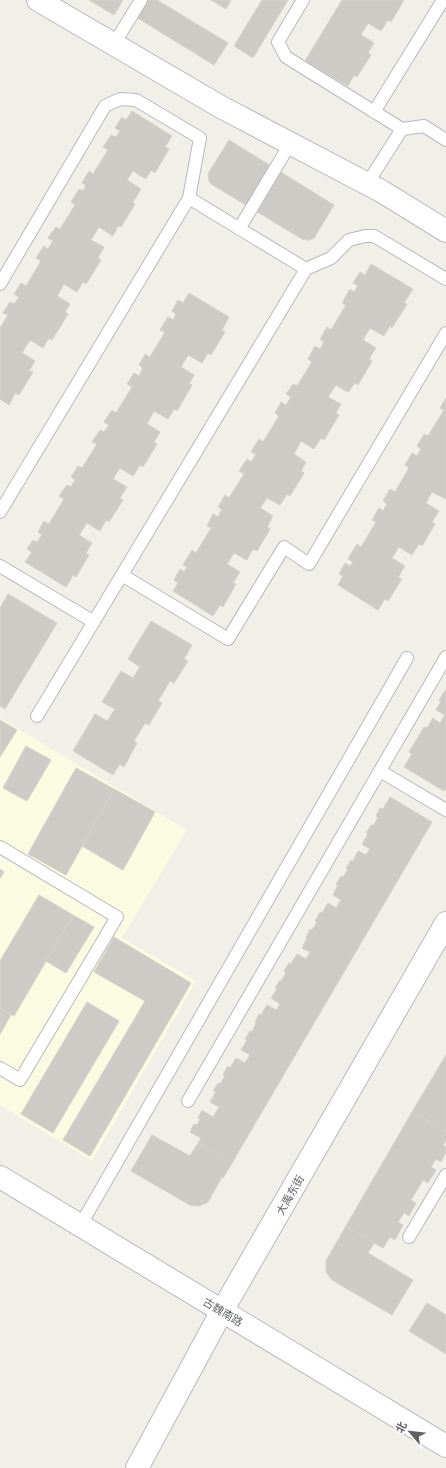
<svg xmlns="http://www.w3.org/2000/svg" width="446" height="1468" font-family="Ubuntu,'Noto Sans SC',sans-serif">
	<rect width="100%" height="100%" fill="#f0f0e8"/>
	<!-- commercial -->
	<path fill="#fbfbe2" d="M0 718 187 830 122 938 196 981 92 1161 0 1105Z"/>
	<!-- building -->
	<path fill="#cccbc5" stroke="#d4d3c7" d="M89 0H123L114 15Z
		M146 0H157L228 43 214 65 136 17Z
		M211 0H231L226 9Z
		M262 0H288L253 58 234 46Z
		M342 0H404L391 22 388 20 381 31 368 23 361 35 374 43 368 53 371 55 357 77 354 75 348 86 305 61Z
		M132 111 172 136 165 147 169 149 155 173 151 170 146 179 133 171 127 180 141 189 133 202 135 204 121 227 118 226 113 236 99 227 91 240 104 247 98 258 101 260 86 284 83 282 77 292 64 284 57 296 70 304 65 312 68 314 52 340 49 338 43 348 30 340 22 353 35 361 29 371 33 372 19 395 15 393 9 405 0 399V328L8 315 3 313 10 302 14 304 19 297 14 294 21 283 26 286 41 261 36 258 44 246 48 249 53 241 48 238 56 227 60 229 75 205 71 202 79 189 83 191 86 185 82 183 89 171 93 174 108 150 103 147 111 135 116 137 120 131 115 128 122 117 126 120Z
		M229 140 334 205 314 238 308 240 302 239 211 184 209 181 208 174Z
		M371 264 413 289 404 303 407 304 392 328 390 326 384 336 370 328 363 340 376 348 369 359 372 361 358 385 355 383 348 392 336 385 328 397 341 404 336 413 339 415 324 440 321 438 314 449 301 441 294 454 306 462 301 471 304 473 290 496 287 494 280 505 267 498 260 508 273 516 267 527 270 529 257 551 253 549 247 560 234 553 227 564 240 572 233 583 236 584 223 607 220 605 213 616 173 591 178 583 174 580 180 569 184 572 187 567 183 565 192 550 196 553 211 528 207 526 213 514 218 517 222 509 218 507 225 495 229 498 244 474 239 471 247 459 251 462 256 454 251 452 259 439 263 442 279 416 275 413 281 402 286 405 291 397 286 394 293 384 297 386 312 362 308 359 315 346 320 349 324 342 320 339 327 327 331 330 346 305 342 303 350 289 354 292 358 286 353 283 360 272 365 275Z
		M189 293 229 317 222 330 225 332 211 355 208 353 202 363 188 355 181 367 194 375 189 384 192 385 177 411 174 409 168 419 154 411 147 424 160 432 154 442 157 444 143 467 140 465 133 476 120 468 113 479 127 487 120 498 123 500 109 522 106 520 100 531 87 523 79 535 92 543 86 553 89 555 76 577 73 575 66 587 25 562 32 552 27 549 33 540 37 542 42 535 38 532 44 521 49 524 64 499 59 496 67 485 71 487 75 480 71 477 78 466 82 468 97 444 92 442 100 430 104 432 109 425 104 422 112 410 116 413 132 387 127 384 134 373 139 376 143 368 139 365 145 354 150 357 165 332 160 330 168 317 173 320 176 314 172 311 178 300 183 303Z
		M446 398V499L432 492 426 503 439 511 432 522 435 524 422 546 419 544 412 555 399 547 392 558 405 566 398 577 402 579 388 601 385 599 378 610 338 585 343 576 339 574 345 563 350 566 353 562 348 559 357 544 361 547 376 522 372 520 379 508 383 511 387 504 383 501 390 489 395 492 409 468 405 465 412 453 417 456 421 449 417 446 424 434 428 436 444 410 440 408Z
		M8 594 57 623 5 709 0 706V608Z
		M151 621 192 645 184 659 188 661 174 683 170 681 158 701 162 703 149 725 145 723 134 741 137 743 124 767 120 764 113 775 73 751 95 714 107 721 115 709 102 702 121 671 133 678 140 667 128 659Z
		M446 689V789L444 791 404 767 412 754 409 752 424 727 427 728 433 718 440 723 445 715 436 710 441 701 439 700Z
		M0 720 17 730 0 757Z
		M26 746 51 760 27 801 3 788Z
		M76 768 114 789 66 875 28 854Z
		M114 789 155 812 123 870 82 846Z
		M390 797 432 822 232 1163 198 1143 201 1138 190 1132 194 1124 197 1125 200 1119 198 1118 202 1110 213 1117 219 1107 210 1102 216 1092 213 1091 218 1083 220 1084 225 1076 223 1075 228 1066 230 1068 236 1058 245 1063 250 1055 241 1050 247 1040 245 1039 250 1031 252 1032 256 1023 255 1022 259 1014 261 1015 267 1005 276 1010 280 1004 271 998 277 989 275 988 280 980 281 981 286 973 284 971 289 963 291 964 297 954 306 959 310 952 302 948 307 938 306 937 310 929 312 930 317 922 315 921 320 912 322 913 328 903 336 908 341 900 333 895 338 885 336 884 341 876 343 877 348 869 346 868 351 860 353 861 358 851 366 855 370 849 362 844 368 834 366 833 371 825 373 826 378 818 376 816 380 808 383 809Z
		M0 869 4 872 0 878Z
		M39 895 73 915 14 1016 0 1008V961Z
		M73 915 94 927 66 973 46 961Z
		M114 937 191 983 90 1156 63 1140 145 1001 94 972Z
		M87 1002 119 1021 53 1133 21 1114Z
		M0 1008 11 1015 0 1034Z
		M446 1055V1132L412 1112Z
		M412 1112 446 1132V1141L443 1145 446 1147V1152L441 1162 436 1159 431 1167 436 1170 428 1183 423 1180 411 1200 416 1203 409 1216 404 1213 398 1222 403 1225 395 1240 390 1237 383 1248 346 1226Z
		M152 1135 190 1156 198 1143 232 1163 223 1178 222 1177 208 1202 199 1206 190 1205 131 1171Z
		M346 1226 374 1243 368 1253 413 1280 392 1315 332 1280 326 1272V1261Z
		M427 1303 446 1315V1354L409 1331Z"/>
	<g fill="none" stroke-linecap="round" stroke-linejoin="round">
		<defs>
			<path id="service" d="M303 0 278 42 286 57 402 129 367 184
				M114 44 141 0
				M374 112 443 0
				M402 129 424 126 446 140
				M239 229 290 144
				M306 269 331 258 349 240 365 236H374L446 279
				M0 284 105 106 120 99 136 100 200 138 189 198 0 512
				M0 566 94 622
				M122 575 228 639 284 547 309 564 446 333
				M37 716 306 269 189 198
				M380 771 446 810
				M0 847 117 917 20 1080 0 1068
				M188 1101 446 657
				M80 1226 407 658
				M409 1237 446 1175"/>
			<path id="minor" d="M38 0 221 107 381 191 446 231"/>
			<path id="tertiary" d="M0 1177 446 1446
				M137 1468 222 1311 446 923"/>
		</defs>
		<!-- service casing -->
		<use href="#service" stroke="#b8b9bd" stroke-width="14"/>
		<!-- minor casing -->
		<use href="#minor" stroke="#b8b9bd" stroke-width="24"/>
		<!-- tertiary casing -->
		<use href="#tertiary" stroke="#b8b9bd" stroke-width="24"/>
		<!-- service -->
		<use href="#service" stroke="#fff" stroke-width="12"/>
		<!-- minor -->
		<use href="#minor" stroke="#fff" stroke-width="22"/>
		<!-- tertiary -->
		<use href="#tertiary" stroke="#fff" stroke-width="22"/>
	</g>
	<g text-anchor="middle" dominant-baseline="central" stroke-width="3.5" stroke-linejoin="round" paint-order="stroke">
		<!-- street labels -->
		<g font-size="11" fill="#5f6167" stroke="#fff">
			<text transform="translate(290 1195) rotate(-60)">大禹东街</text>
			<text transform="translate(223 1312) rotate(31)">古魏南路</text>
		</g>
	</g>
	<!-- north arrow -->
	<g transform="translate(410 1432) rotate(298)" stroke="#ffffff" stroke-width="3" paint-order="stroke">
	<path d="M0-3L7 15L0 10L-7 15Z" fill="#5f6167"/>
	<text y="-6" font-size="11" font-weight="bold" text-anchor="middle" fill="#5f6167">北</text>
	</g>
</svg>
